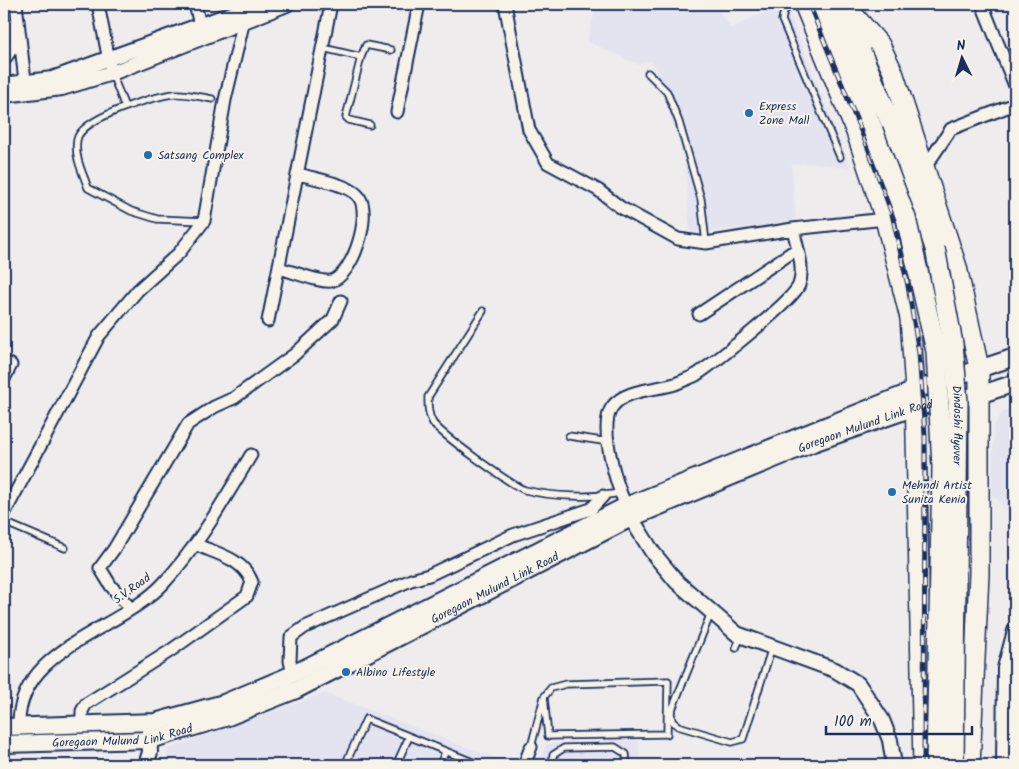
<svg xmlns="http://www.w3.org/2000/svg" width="1019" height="769" font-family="Kalam,sans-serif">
	<rect width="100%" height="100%" fill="#eeecec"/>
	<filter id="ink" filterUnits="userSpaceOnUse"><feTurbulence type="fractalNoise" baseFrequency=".02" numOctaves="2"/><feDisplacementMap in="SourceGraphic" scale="10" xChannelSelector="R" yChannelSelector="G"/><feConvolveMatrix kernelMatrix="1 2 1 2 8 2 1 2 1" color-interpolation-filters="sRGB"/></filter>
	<g filter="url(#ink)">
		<!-- built -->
		<path fill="#e4e4f0" d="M597 4H713L731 28 782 4H786L851 169 814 163 792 165 796 223 690 233 685 161 652 60 639 65 587 41Z
			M1015 404V516L991 494 994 426 1001 414Z
			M325 693 513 765H166L167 749Z
			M639 740 640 765H538L546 744Z"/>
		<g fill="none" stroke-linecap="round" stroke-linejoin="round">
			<defs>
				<path id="service" d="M793 4 784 11 782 20 840 157
					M323 48 361 57 346 117 349 120 370 125
					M361 57 366 45 391 50
					M648 73 667 92 679 122 701 199 706 243
					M112 74 125 107
					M204 221 157 219 131 211 88 188C83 173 74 157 77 140 80 118 154 96 174 94 186 93 200 97 212 99
					M483 311 428 397C428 406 428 415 433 423 441 434 512 486 525 490 553 497 592 498 620 493
					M569 436 609 442
					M4 522 65 548
					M711 613 671 712 672 721 678 726 732 742 743 739 772 647
					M736 648 741 636
					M531 747 544 697 551 688 566 684 668 681 667 734 548 736 544 697
					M345 765 366 719 480 765
					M396 765 409 737
					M440 765 445 752
					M552 765 553 755 564 748 615 747 626 754 627 765"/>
				<path id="minor" d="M16 4 26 89
					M98 4 110 66
					M195 4 202 34
					M505 4 529 130 548 163 598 190 620 207 678 239 706 243 793 229 885 219
					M982 4 1015 86
					M4 20C20 39 18 40 4 60
					M397 112 419 4
					M926 166 951 129 1015 104
					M279 268C291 271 321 283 331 281 353 276 372 215 359 197 350 184 314 179 299 174
					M699 314 797 249
					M268 321 331 4
					M4 361 11 365 4 379
					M626 506C617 486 598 427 612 407 625 389 656 390 675 384 682 381 690 378 696 375 714 363 793 301 799 285 805 268 797 247 793 229
					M4 514 99 336 138 290 179 253 204 221 225 100 245 16
					M131 609 111 586 100 568 114 549 188 424 214 407 234 398 295 354 333 319 341 301
					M293 674 290 661 291 637 305 627 411 580 429 575 513 535 591 509 603 496
					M82 725V711L86 704 170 651 247 596 252 582C243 559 218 554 197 545
					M19 727C16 648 119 631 163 584 199 545 224 500 251 455
					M524 765 531 747"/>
				<path id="tertiary" d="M4 85 52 79 259 4
					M4 95 62 88 112 73 287 4
					M631 518 653 553 677 582 737 634 835 670 858 684 882 720 890 740 894 765
					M146 765 150 752 149 731
					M1004 765 1005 668 1015 631"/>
				<g id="secondary">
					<path d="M4 727 155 722 224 703 293 674 626 506 915 390 1015 357"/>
					<path id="s1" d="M4 744 150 740 228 717 296 690 631 518 813 443 916 407 979 395 1015 383"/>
				</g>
				<path id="trunk" d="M804 4 856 132 885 219 910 318 915 390 923 765
					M822 4 873 130
					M844 4 880 45 893 72 957 267 979 368V574L970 765
					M843 9 891 123 935 248"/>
			</defs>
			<!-- service casing -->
			<use href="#service" stroke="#1b2f5e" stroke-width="9"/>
			<!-- minor casing -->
			<use href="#minor" stroke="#1b2f5e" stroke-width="15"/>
			<!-- tertiary casing -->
			<use href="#tertiary" stroke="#1b2f5e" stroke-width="18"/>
			<!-- secondary casing -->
			<use href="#secondary" stroke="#1b2f5e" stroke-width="20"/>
			<!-- trunk casing -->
			<use href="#trunk" stroke="#1b2f5e" stroke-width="22"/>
			<!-- service -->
			<use href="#service" stroke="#f7f3e8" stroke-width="5.5"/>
			<!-- minor -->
			<use href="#minor" stroke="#f7f3e8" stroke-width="11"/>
			<!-- tertiary -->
			<use href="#tertiary" stroke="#f7f3e8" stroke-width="14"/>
			<!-- secondary -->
			<use href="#secondary" stroke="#f7f3e8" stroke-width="16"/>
			<!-- trunk -->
			<use href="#trunk" stroke="#f7f3e8" stroke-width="19"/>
			<defs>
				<path id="rail" d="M809 4 868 148 892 214 908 286 919 353 925 435 924 765"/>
			</defs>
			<!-- rail casing -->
			<use href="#rail" stroke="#1b2f5e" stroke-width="5"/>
			<!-- rail -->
			<use href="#rail" stroke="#f7f3e8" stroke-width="3" stroke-dasharray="9" stroke-linecap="butt"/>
			<defs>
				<g id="trunk-bridge">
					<path d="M873 130 906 218 936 351 942 468 936 765"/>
					<path id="s2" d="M935 248 953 344 958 402 954 765"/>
				</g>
			</defs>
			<!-- trunk-bridge casing -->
			<use href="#trunk-bridge" stroke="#1b2f5e" stroke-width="22" stroke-linecap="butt"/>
			<!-- trunk-bridge -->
			<use href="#trunk-bridge" stroke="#f7f3e8" stroke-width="19"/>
		</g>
	</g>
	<!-- markers -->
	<g fill="#1f6fb2" stroke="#f7f3e8" stroke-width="2">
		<circle cx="749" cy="113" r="5"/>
		<circle cx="148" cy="155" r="5"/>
		<circle cx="892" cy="492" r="5"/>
		<circle cx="346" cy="672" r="5"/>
	</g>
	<g text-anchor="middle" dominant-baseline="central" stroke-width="4" stroke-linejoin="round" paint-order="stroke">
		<!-- poi labels -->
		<g font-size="12" fill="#1b2f5e" stroke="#f7f3e8" text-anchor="start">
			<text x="759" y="106">Express<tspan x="759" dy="14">Zone Mall</tspan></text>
			<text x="158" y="155">Satsang Complex</text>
			<text x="902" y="485">Mehndi Artist<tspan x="902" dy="14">Sunita Kenia</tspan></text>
			<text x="356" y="672">Albino Lifestyle</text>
		</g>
		<!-- street labels -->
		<g font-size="12" fill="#1b2f5e" stroke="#f7f3e8">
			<text stroke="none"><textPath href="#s2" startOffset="179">Dindoshi flyover</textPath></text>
			<text stroke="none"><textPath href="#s1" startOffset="929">Goregaon Mulund Link Road</textPath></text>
			<text stroke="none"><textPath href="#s1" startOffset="524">Goregaon Mulund Link Road</textPath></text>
			<text transform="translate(132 589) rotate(-36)">S.V.Road</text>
			<text stroke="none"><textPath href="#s1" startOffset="119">Goregaon Mulund Link Road</textPath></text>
		</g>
	</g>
	<!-- margin -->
	<rect width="1019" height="769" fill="none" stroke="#f7f3e8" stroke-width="20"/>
	<rect x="10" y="10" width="999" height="749" fill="none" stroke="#1b2f5e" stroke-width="2" filter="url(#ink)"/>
	<!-- north arrow -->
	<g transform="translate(962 58) rotate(355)" stroke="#f7f3e8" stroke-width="4" paint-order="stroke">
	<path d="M0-4L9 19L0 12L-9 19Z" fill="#1b2f5e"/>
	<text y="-8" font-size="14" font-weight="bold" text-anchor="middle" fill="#1b2f5e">N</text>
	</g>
	<!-- scale -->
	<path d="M826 726v8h146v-8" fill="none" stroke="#1b2f5e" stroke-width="2.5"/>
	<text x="834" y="726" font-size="15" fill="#1b2f5e" stroke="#f7f3e8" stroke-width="4" paint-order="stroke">100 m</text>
</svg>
